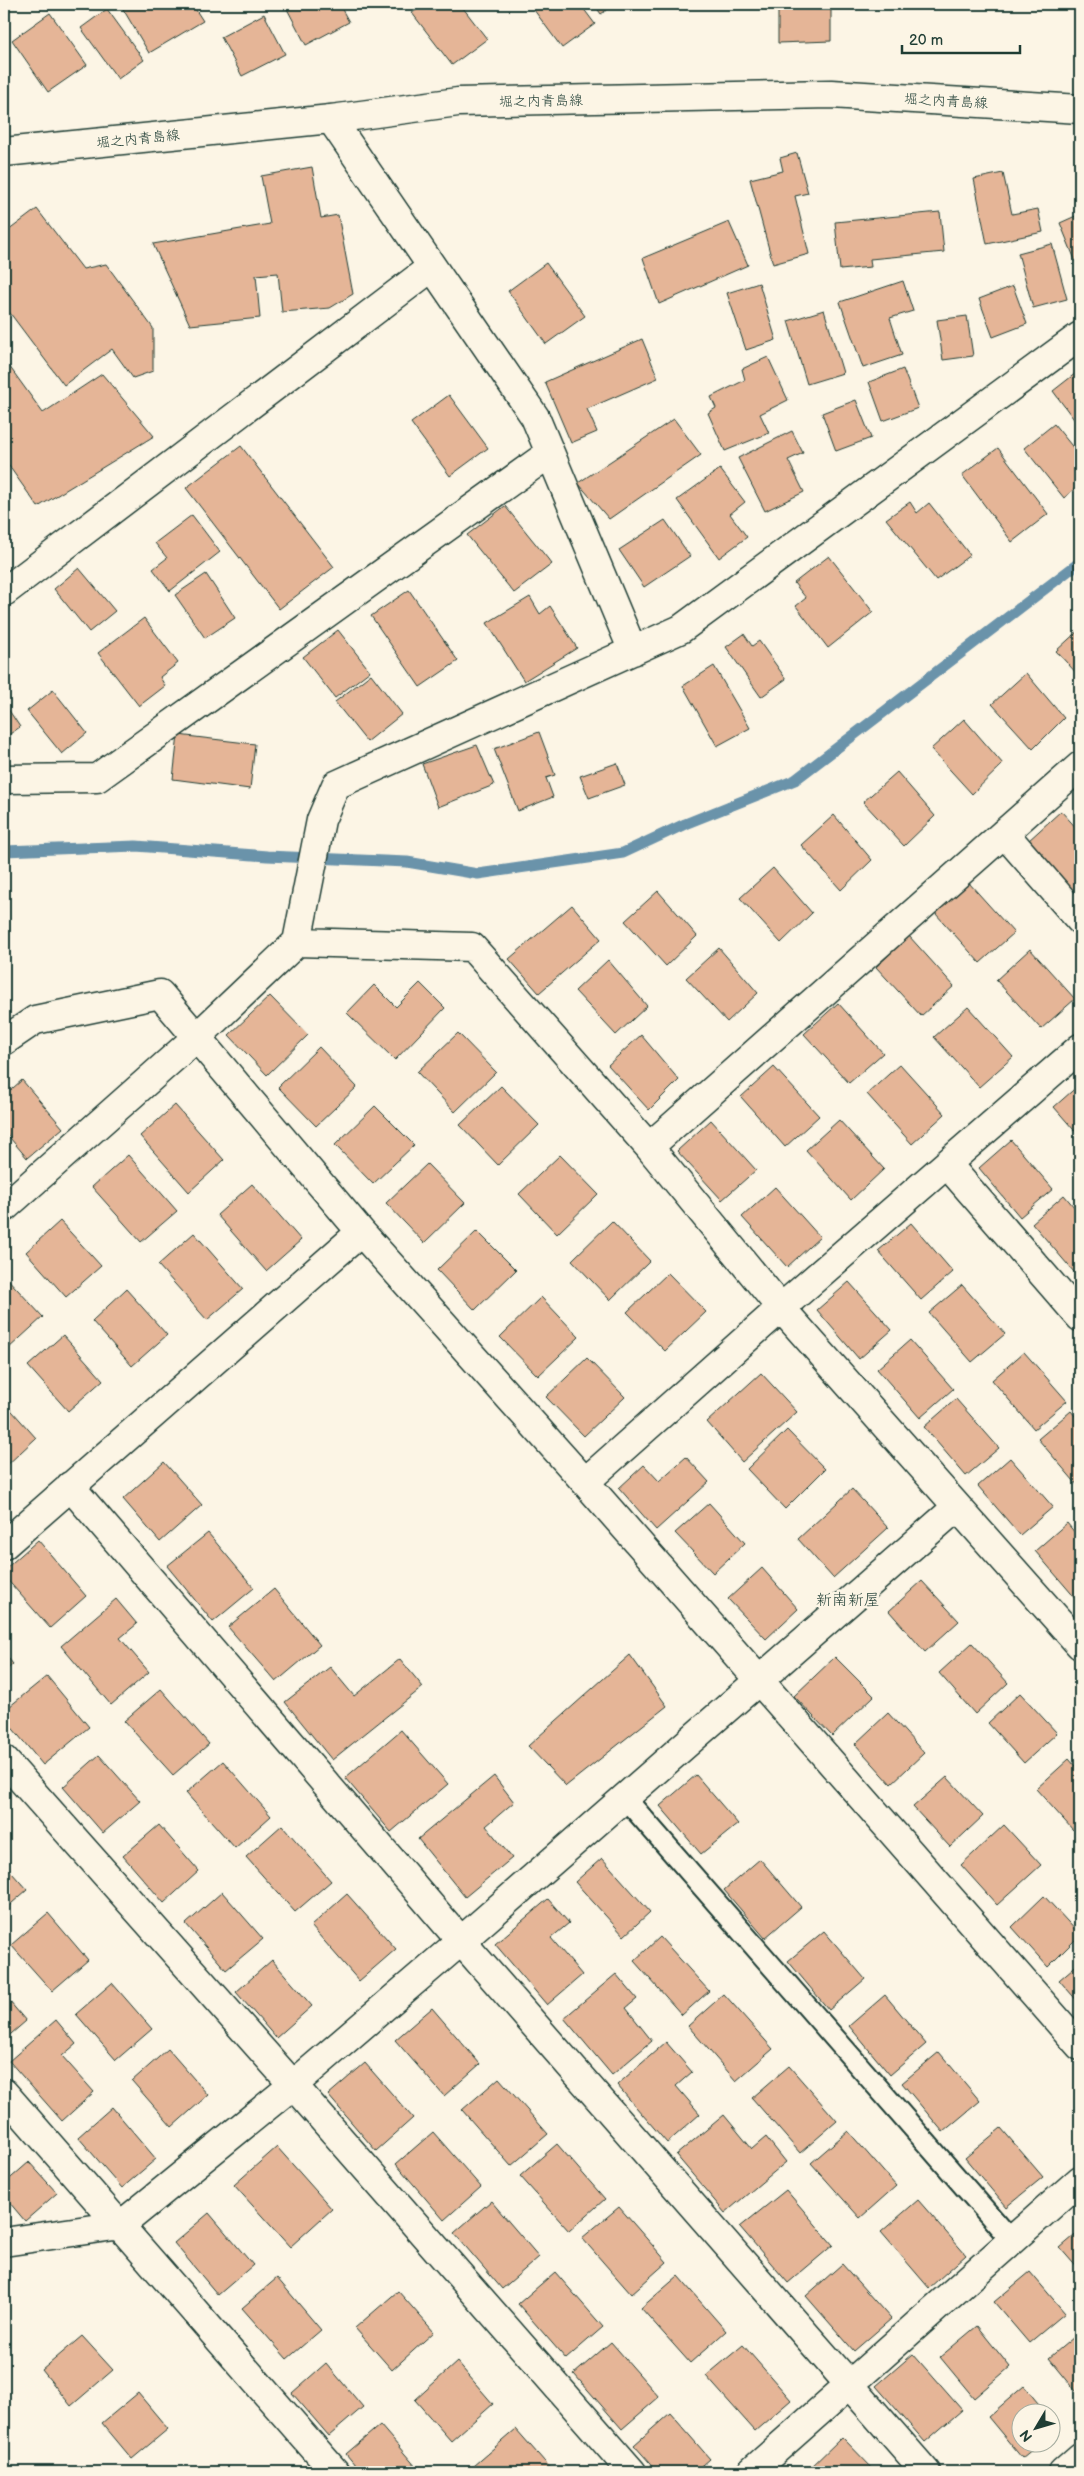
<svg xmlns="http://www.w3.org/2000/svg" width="1084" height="2476" font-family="'Balsamiq Sans','Klee One',sans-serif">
	<rect width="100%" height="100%" fill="#fcf5e5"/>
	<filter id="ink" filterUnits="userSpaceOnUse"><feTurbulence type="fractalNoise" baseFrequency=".02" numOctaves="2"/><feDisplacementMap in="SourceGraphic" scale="10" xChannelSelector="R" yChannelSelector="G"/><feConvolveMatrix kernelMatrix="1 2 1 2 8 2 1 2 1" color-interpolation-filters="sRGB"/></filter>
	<g filter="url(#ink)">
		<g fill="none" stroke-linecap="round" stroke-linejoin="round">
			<!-- stream -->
			<path stroke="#6b93aa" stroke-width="11" d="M4 851 136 846 267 856 407 862 478 874 623 853 685 824 795 780 1080 562"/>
		</g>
		<!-- building -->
		<path fill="#e5b597" stroke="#1f3d34" d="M131 4H192L203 21 149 53 123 9Z
			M288 4H339L349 22 306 45 285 5Z
			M425 4H460L487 39 452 65 412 13Z
			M542 4H580L595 24 562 48 534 10Z
			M594 4H615L601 14Z
			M781 4H831V41L778 43V7Z
			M107 9 144 60 118 79 81 28Z
			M50 13 87 65 48 92 12 40Z
			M264 14 285 54 242 76 221 37Z
			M797 153 808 193 795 196 809 254 773 264 750 179 783 171 780 158Z
			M312 167 321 218 338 215 353 294 330 308 282 312 278 273 256 275 260 318 190 325 153 244 270 224 261 176Z
			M1003 173 1012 214 1038 209 1043 232 987 244 974 179Z
			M37 209 83 269 106 264 153 328V371L133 378 112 349 64 385 4 305V234Z
			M940 212 944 252 870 259 871 267 840 270 835 222Z
			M1080 214V272L1060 223Z
			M729 222 748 265 659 304 643 258Z
			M1052 244 1067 299 1033 308 1018 253Z
			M546 263 585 316 546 344 508 291Z
			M903 281 913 311 890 318 902 355 863 368 840 302Z
			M759 283 776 340 746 350 727 293Z
			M1013 286 1027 324 993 337 979 299Z
			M824 310 843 373 807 384 788 321Z
			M967 316 973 356 943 360 937 320Z
			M642 339 658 378 587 409 597 432 571 443 545 382Z
			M768 357 788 400 760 414 769 433 725 451 708 413 716 408 711 397 745 380 742 369Z
			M4 359 43 413 102 374 154 436 38 507 4 459Z
			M903 369 918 408 883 421 869 382Z
			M1076 373 1080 379V419L1076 422 1053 391Z
			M449 395 488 448 450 476 411 423Z
			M856 400 871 438 836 451 822 413Z
			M674 419 701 455 609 519 578 483Z
			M1054 424 1080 456V484L1064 498 1024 448Z
			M792 431 803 453 788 460 804 492 765 511 738 458Z
			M241 446 334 567 279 609 186 488Z
			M998 448 1048 514 1012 542 962 475Z
			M720 469 745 502 730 514 747 537 719 558 677 500Z
			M910 502 917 513 929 503 970 555 936 580 886 519Z
			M505 506 552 564 514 593 467 535Z
			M192 515 220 552 170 591 153 569 167 558 155 543Z
			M665 520 690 556 644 587 619 550Z
			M829 556 873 612 828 648 796 606 806 598 794 583Z
			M79 568 115 611 89 632 54 589Z
			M206 574 235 618 205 638 175 595Z
			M409 590 458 661 420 687 371 616Z
			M530 597 540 614 550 606 577 648 524 681 487 623Z
			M144 618 178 663 160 677 165 686 139 706 98 653Z
			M1080 629V677L1056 651Z
			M338 630 370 671 335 698 303 657Z
			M744 634 752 646 759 641 786 679 761 697 726 647Z
			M714 666 750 728 717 746 683 686Z
			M1026 673 1064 718 1033 749 992 704Z
			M371 674 402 714 367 742 335 702Z
			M53 690 87 733 62 754 27 711Z
			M4 703 20 727 4 738Z
			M964 719 1003 764 972 794 931 749Z
			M539 732 555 775 546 778 553 797 518 811 494 749Z
			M178 735 255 744 250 789 173 779Z
			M477 745 494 785 438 807 422 764Z
			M617 763 625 785 589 798 580 776Z
			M897 772 935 816 904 846 863 802Z
			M1061 811 1080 832V884L1072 891 1028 841Z
			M834 815 872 860 841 890 801 845Z
			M773 868 812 913 781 943 740 898Z
			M969 883 1014 933 980 963 935 913Z
			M658 891 697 936 666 966 625 921Z
			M572 905 601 939 539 993 509 959Z
			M909 936 954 986 921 1016 876 967Z
			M719 948 758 993 727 1022 686 978Z
			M1030 949 1075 999 1041 1029 996 980Z
			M608 960 647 1006 616 1035 575 991Z
			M420 983 445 1008 395 1060 347 1013 374 985 396 1007Z
			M270 996 308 1035 267 1075 229 1035Z
			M838 1003 883 1053 849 1083 804 1034Z
			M968 1007 1013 1057 979 1087 934 1037Z
			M458 1033 496 1072 455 1112 417 1072Z
			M641 1035 679 1080 649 1110 608 1065Z
			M319 1047 357 1087 316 1126 278 1087Z
			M900 1064 945 1114 912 1144 867 1094Z
			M774 1067 819 1116 785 1147 741 1097Z
			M22 1080 63 1128 27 1158 4 1131V1096Z
			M1080 1084V1137L1054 1107Z
			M501 1086 539 1125 498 1165 460 1125Z
			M175 1105 224 1160 189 1192 140 1136Z
			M375 1106 414 1145 373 1184 335 1145Z
			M711 1120 756 1170 722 1200 677 1151Z
			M839 1120 884 1169 851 1200 806 1150Z
			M1011 1140 1053 1189 1020 1217 979 1168Z
			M128 1155 177 1211 141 1242 92 1187Z
			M560 1155 598 1194 557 1234 519 1194Z
			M427 1164 465 1203 424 1243 386 1203Z
			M252 1184 301 1240 266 1271 217 1215Z
			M775 1187 820 1237 787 1267 742 1217Z
			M1064 1195 1080 1214V1267L1074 1272 1032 1223Z
			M60 1221 101 1266 66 1297 26 1252Z
			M612 1221 650 1261 610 1300 572 1260Z
			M911 1223 953 1272 921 1300 878 1251Z
			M477 1231 516 1270 475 1310 437 1270Z
			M194 1233 243 1289 207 1320 158 1265Z
			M668 1273 706 1312 665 1351 627 1312Z
			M4 1275 43 1317 8 1349 4 1345Z
			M849 1282 892 1330 859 1359 817 1310Z
			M962 1285 1005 1334 972 1362 929 1313Z
			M126 1289 167 1335 132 1366 92 1321Z
			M541 1297 579 1337 538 1376 500 1337Z
			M63 1335 103 1380 68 1411 28 1366Z
			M910 1340 953 1389 920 1418 877 1369Z
			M1024 1352 1067 1401 1034 1429 992 1380Z
			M587 1358 625 1397 584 1436 546 1397Z
			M761 1373 797 1412 742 1462 707 1422Z
			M956 1399 999 1448 966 1476 924 1427Z
			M4 1402 36 1438 4 1468Z
			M1071 1411 1080 1422V1488L1038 1439Z
			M787 1430 825 1469 785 1509 747 1469Z
			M686 1457 709 1482 656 1530 619 1488 644 1465 659 1481Z
			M1010 1458 1053 1507 1020 1535 978 1486Z
			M164 1462 202 1505 160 1542 123 1499Z
			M852 1489 888 1528 833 1578 798 1539Z
			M709 1503 745 1543 713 1573 675 1533Z
			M1067 1523 1080 1539V1597L1077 1600 1035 1551Z
			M208 1533 254 1588 213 1622 167 1566Z
			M38 1540 86 1596 50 1628 4 1576V1570Z
			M762 1568 798 1609 766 1639 728 1599Z
			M922 1581 959 1621 925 1652 889 1611Z
			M274 1589 320 1645 276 1682 228 1627Z
			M116 1599 137 1624 120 1638 149 1672 111 1705 61 1646Z
			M972 1643 1008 1683 975 1714 939 1673Z
			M4 1653 13 1664 4 1672Z
			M630 1655 667 1706 566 1786 528 1746Z
			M835 1657 874 1696 832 1736 794 1696Z
			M400 1659 423 1687 332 1760 285 1702 330 1667 354 1696Z
			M47 1676 89 1727 43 1765 4 1718V1711Z
			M161 1689 209 1744 173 1775 124 1721Z
			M1020 1693 1057 1733 1024 1763 988 1723Z
			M888 1713 924 1753 891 1784 855 1744Z
			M401 1730 448 1784 391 1832 345 1778Z
			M99 1755 140 1801 103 1833 63 1787Z
			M1069 1759 1080 1772V1822L1073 1830 1036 1789Z
			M223 1761 271 1816 235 1848 186 1793Z
			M696 1775 738 1824 701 1854 660 1806Z
			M494 1776 514 1802 486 1826 512 1858 465 1897 418 1839Z
			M947 1777 983 1816 950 1847 913 1807Z
			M159 1825 199 1871 164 1903 123 1856Z
			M282 1825 331 1881 295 1912 246 1857Z
			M1004 1825 1041 1865 997 1905 961 1865Z
			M602 1858 650 1912 624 1936 575 1882Z
			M760 1859 801 1907 765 1938 724 1890Z
			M4 1864 27 1890 4 1910Z
			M222 1892 263 1939 226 1970 186 1924Z
			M347 1894 396 1949 359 1981 311 1926Z
			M1044 1896 1080 1935 1048 1967 1012 1927Z
			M548 1899 569 1923 551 1938 582 1975 547 2005 495 1944Z
			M48 1913 88 1960 52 1991 11 1945Z
			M824 1931 865 1979 829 2010 788 1961Z
			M660 1937 709 1991 682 2015 634 1961Z
			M272 1960 312 2006 276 2038 236 1992Z
			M1080 1962V2004L1059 1980Z
			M616 1974 637 1999 626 2008 652 2041 612 2075 564 2018Z
			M112 1983 152 2029 116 2060 76 2014Z
			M724 1994 773 2049 736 2081 688 2026Z
			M4 1995 26 2021 4 2040Z
			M885 1995 926 2044 890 2075 849 2026Z
			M432 2008 480 2064 444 2096 395 2040Z
			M56 2020 76 2044 62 2056 94 2092 62 2121 9 2061Z
			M666 2042 692 2072 676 2086 700 2114 667 2143 617 2085Z
			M168 2049 208 2095 172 2127 132 2081Z
			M939 2052 980 2101 943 2132 902 2083Z
			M365 2063 413 2118 376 2151 328 2095Z
			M789 2066 837 2121 800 2153 752 2098Z
			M499 2078 548 2134 511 2166 462 2110Z
			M112 2107 156 2159 122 2188 78 2137Z
			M724 2115 752 2149 766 2137 786 2162 725 2213 676 2155Z
			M1001 2128 1043 2177 1006 2207 965 2158Z
			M848 2131 896 2186 860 2218 811 2163Z
			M433 2132 481 2187 444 2220 396 2164Z
			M557 2144 605 2199 569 2231 520 2176Z
			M277 2147 332 2209 290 2247 234 2185Z
			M29 2162 57 2193 25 2221 4 2196V2184Z
			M786 2190 833 2245 788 2283 740 2227Z
			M918 2200 966 2255 929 2288 881 2232Z
			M491 2201 539 2257 502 2289 454 2233Z
			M619 2207 667 2262 631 2294 582 2238Z
			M209 2213 253 2265 218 2295 174 2243Z
			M1080 2231V2271L1060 2248Z
			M842 2264 891 2319 854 2351 806 2296Z
			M555 2272 603 2327 566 2359 518 2304Z
			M1030 2272 1065 2313 1029 2343 994 2302Z
			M678 2276 726 2331 690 2363 641 2308Z
			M277 2278 321 2330 287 2359 242 2308Z
			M398 2291 434 2332 392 2370 355 2328Z
			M977 2326 1010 2367 974 2398 940 2357Z
			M1080 2332V2396L1049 2358Z
			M82 2336 113 2370 71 2406 42 2370Z
			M611 2342 659 2397 622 2429 574 2374Z
			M743 2345 791 2400 755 2431 706 2376Z
			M913 2354 962 2410 925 2442 876 2386Z
			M457 2362 493 2404 451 2441 415 2400Z
			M326 2363 363 2407 329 2436 292 2393Z
			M1024 2386 1047 2414H1022V2444H1039L1022 2458 988 2417Z
			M138 2393 168 2429 132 2459 102 2423Z
			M670 2413 710 2459 695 2472H658L634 2445Z
			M380 2425 417 2468 412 2472H361L346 2454Z
			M516 2429 552 2470 550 2472H478L473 2466Z
			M842 2437 876 2472H806Z"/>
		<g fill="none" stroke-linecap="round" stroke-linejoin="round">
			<defs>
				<path id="service" d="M625 1798 1012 2241"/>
				<path id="minor" d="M331 119 535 417 633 651
					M4 592 432 267
					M4 779 97 778 550 453
					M1004 833 1080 920
					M297 942 472 947 649 1147 781 1308 1080 1645
					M4 1041 35 1020 160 994 361 1232 585 1482 1080 2046
					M649 1147 1080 766
					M947 1164 1080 1317
					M4 1208 197 1037 297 942 321 820 336 785 681 629 1080 336
					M585 1482 781 1308 1080 1048
					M70 1486 461 1941 926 2472
					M4 1545 361 1232
					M4 1760 293 2085 632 2472
					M4 2093 335 2472
					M4 2242 121 2225 293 2085 461 1941 957 1507
					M751 2472 1080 2180
					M1063 2472 1080 2457"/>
				<path id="secondary" d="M4 152 331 119 458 102 831 94 1080 109"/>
			</defs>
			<!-- service casing -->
			<use href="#service" stroke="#1f3d34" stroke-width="24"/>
			<!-- minor casing -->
			<use href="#minor" stroke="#1f3d34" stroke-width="31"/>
			<!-- secondary casing -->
			<use href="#secondary" stroke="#1f3d34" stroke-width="31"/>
			<!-- service -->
			<use href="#service" stroke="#fcf5e5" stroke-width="20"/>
			<!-- minor -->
			<use href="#minor" stroke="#fcf5e5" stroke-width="28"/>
			<!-- secondary -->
			<use href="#secondary" stroke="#fcf5e5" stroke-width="28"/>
		</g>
	</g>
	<g text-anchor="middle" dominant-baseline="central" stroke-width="5" stroke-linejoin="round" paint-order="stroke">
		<!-- street labels -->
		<g font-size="14" fill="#1f3d34" stroke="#fcf5e5">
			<text transform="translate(541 101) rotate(-1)">堀之内青島線</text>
			<text transform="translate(946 101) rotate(3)">堀之内青島線</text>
			<text transform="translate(138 139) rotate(-6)">堀之内青島線</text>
		</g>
		<!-- quarter labels -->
		<g font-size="16" fill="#1f3d34" stroke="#fcf5e5">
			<text x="848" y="1600">新南新屋</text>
		</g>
	</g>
	<!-- margin -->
	<rect width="1084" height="2476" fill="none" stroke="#fcf5e5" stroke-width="20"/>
	<rect x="10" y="10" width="1064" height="2456" fill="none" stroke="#1f3d34" stroke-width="2" filter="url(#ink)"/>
	<!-- north arrow -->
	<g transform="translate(1036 2428) rotate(232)"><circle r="24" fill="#fcf5e5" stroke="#a4ab9e"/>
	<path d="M0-4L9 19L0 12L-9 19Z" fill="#1f3d34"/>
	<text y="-8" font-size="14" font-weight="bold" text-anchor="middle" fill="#1f3d34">N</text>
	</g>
	<!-- scale -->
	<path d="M902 45v8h118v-8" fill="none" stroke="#1f3d34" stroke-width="2.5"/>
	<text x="909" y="45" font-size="15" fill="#1f3d34" stroke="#fcf5e5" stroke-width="4" paint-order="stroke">20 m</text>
</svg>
